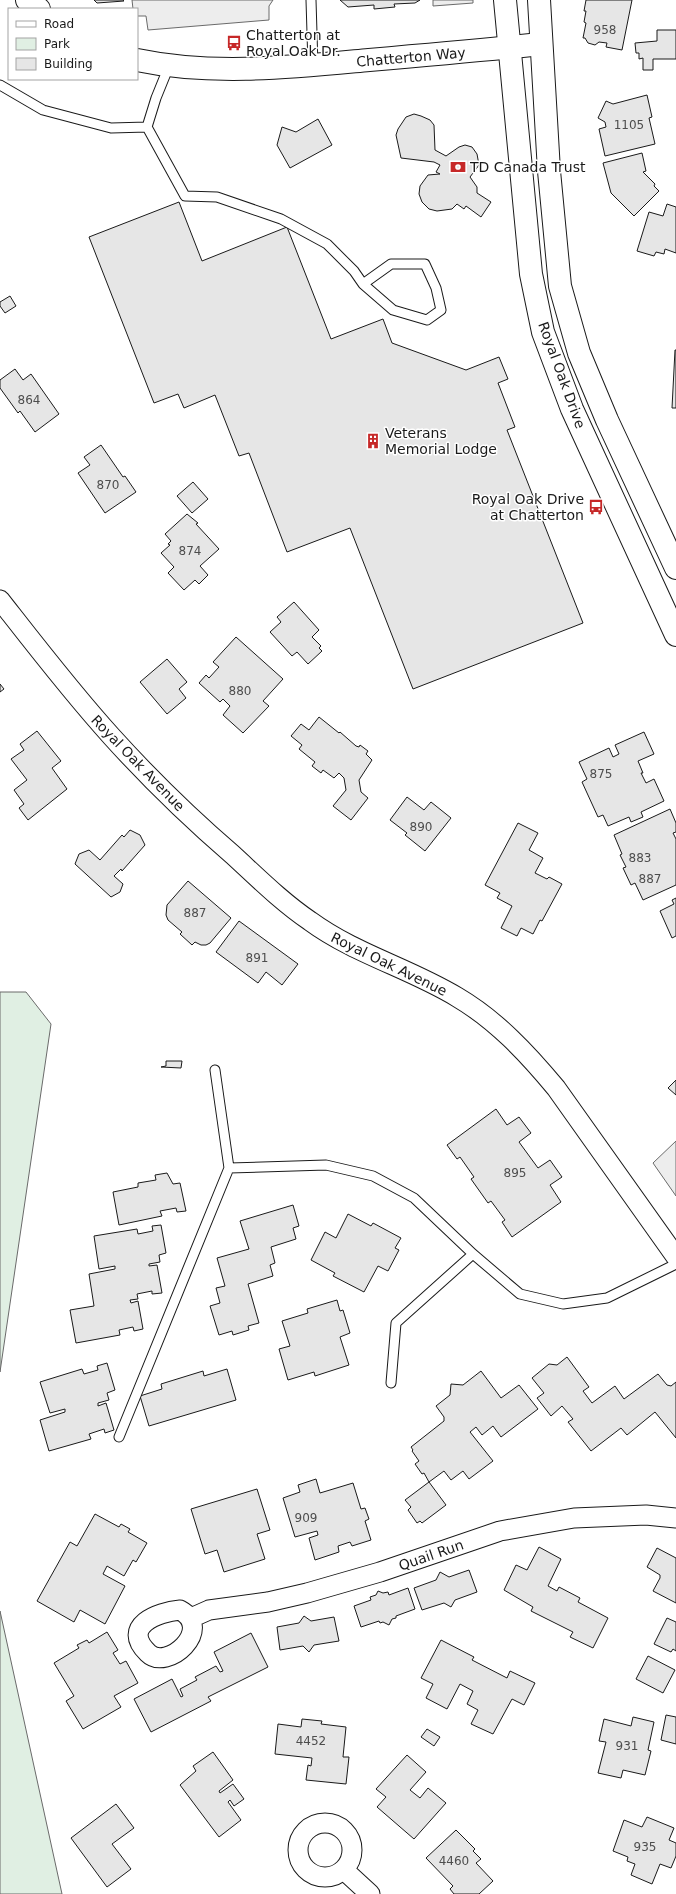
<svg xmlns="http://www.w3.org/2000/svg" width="676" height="1894" font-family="'DejaVu Sans',sans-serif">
	<rect width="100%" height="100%" fill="#fff"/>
	<!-- green -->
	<path fill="#e0efe3" stroke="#6a6a6a" d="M0 992H26L51 1024 0 1372Z
		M0 1611 62 1894H0Z"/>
	<!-- parking -->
	<path fill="#ededed" stroke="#6a6a6a" d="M132 0H273L269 6V20L148 30 146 16H137V9H133Z
		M433 0H473V3L433 6Z
		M676 1141V1196L653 1163Z"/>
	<!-- building -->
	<path fill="#e6e6e6" stroke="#1a1a1a" d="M94 0H123L124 1 97 3Z
		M340 0H420L415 3 394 4 395 7 374 9V5L348 7Z
		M586 0H632L622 50 606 47 607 43 599 42 595 45 588 43 585 38H583L586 23 584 22 586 11H584Z
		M657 30H676V59H653V70H643V58L639 59V53H636L635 43 657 41Z
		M647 95 652 117 649 118 655 144 605 156 599 129 606 127 605 122 598 118 606 101 613 104Z
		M414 114 421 116 430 120 434 125 435 150 446 156 459 147 465 145 472 147 477 154 479 165 470 177 477 187V193L491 202 481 217 466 206 464 209 457 204 452 209 437 211 429 209 422 202 419 194 420 186 428 175 440 174 436 172 440 165 434 162 401 158 396 135 398 129 406 117Z
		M318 119 332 145 290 168 277 145 282 127 296 132Z
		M642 153 646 171 643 172 655 184 654 186 659 191 634 216 611 193 603 163Z
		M179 202 202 261 287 227 331 339 383 319 392 343 466 370 499 357 508 379 498 383 515 427 507 430 583 623 413 689 350 528 287 552 249 453 239 456 215 395 184 408 178 394 154 403 89 237Z
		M667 204 676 207V253L665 249 664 254 656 252 654 256 637 251 649 212 663 216Z
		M10 296 16 306 5 313 0 306V302Z
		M675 350H676V408H672Z
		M15 369 23 380 31 374 59 414 35 432 20 411 18 413 0 388V380Z
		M101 445 123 477 125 476 136 492 105 513 78 473 90 465 84 457Z
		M193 482 208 499 192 513 177 496Z
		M187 514 198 523 196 524 219 549 200 566 208 575 199 584 195 580 184 590 168 573 174 567 161 553 170 545 168 544 171 541 165 534Z
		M294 602 319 630 312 637 321 646 319 648 322 651 308 664 297 652 292 656 270 632 281 622 277 617Z
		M236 637 283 679 263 701 269 706 243 733 223 715 230 706 223 699 220 702 199 683 206 675 209 678 219 667 213 662Z
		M167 659 187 682 179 689 186 698 167 714 140 682Z
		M0 684 4 689 0 692Z
		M319 717 339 733 340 732 356 746 359 747 360 745 368 751 366 754 372 760 359 780 361 792 368 798 351 820 333 806 346 790 344 778 339 773 334 778 323 770 321 773 312 766 315 762 299 749 302 745 291 736 301 724 309 730Z
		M37 731 61 761 52 768 67 789 28 820 19 808 24 804 14 790 27 780 11 759 24 750 20 744Z
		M644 732 654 754 638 761 643 773H641L646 783 654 779 664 801 641 812 643 817 631 822 629 817 608 826 603 815 598 817 582 782 587 779 579 762 609 748 613 757 619 754 615 745Z
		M407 797 424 810 431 802 451 818 425 851 405 835 407 833 390 820Z
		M670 809 676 823V832L673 833 676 839V885L643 900 635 883 631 885 623 868 626 867 620 855 622 854 614 835Z
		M518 823 538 833 529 850 543 858 535 873 547 879 549 877 562 884 542 921 540 920 533 934 521 928 517 936 501 928 512 906 497 898 500 893 485 885Z
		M130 830 140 835 145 845 122 871 121 869 114 876 123 884 120 892 111 897 75 864 79 854 89 850 100 860 122 835 124 837Z
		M188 881 231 918 210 943 206 945H201L195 942 192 945 180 934 182 932 168 920 166 915 167 905Z
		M676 898V936L672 938 660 911 674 904 672 900Z
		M239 921 298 964 282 985 266 972 258 983 216 952Z
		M166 1061H182L181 1068 161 1067 166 1066Z
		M676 1080V1095L668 1088Z
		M496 1109 507 1125 519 1117 531 1133 519 1142 538 1168 550 1160 562 1177 550 1185 561 1202 512 1237 502 1222 505 1220 491 1201 488 1203 471 1179 474 1177 460 1157 457 1159 447 1145Z
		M167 1173 173 1184 180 1183 186 1211 177 1212 176 1208 160 1211 162 1216 119 1225 113 1192 138 1187V1183L156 1180 155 1175Z
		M293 1205 299 1226 293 1228 296 1239 271 1247 275 1263 270 1265 273 1276 248 1284 259 1323 248 1326 249 1330 233 1335 232 1331 219 1335 210 1306 220 1303 216 1288 225 1286 217 1258 249 1249 240 1221Z
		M348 1214 371 1226 373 1223 401 1238 395 1248 399 1250 388 1271 378 1266 364 1292 333 1276 335 1273 311 1260 325 1232 336 1238Z
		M161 1225 166 1253 159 1255 160 1262 149 1264V1266L157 1265 162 1293 152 1294V1291L137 1294 138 1299 130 1300 131 1303 138 1301 143 1329 134 1331 133 1327 119 1330 120 1335 76 1343 70 1310 94 1306 89 1274 115 1269V1266L99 1269 94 1236 137 1229 138 1234 153 1231 152 1226Z
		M337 1300 340 1311 343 1310 350 1333 340 1337 349 1365 315 1376 314 1372 288 1380 279 1349 290 1346 282 1321 308 1313 307 1309Z
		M567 1357 589 1387 583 1391 592 1403 615 1386 624 1399 658 1374 667 1385 671 1386 676 1382V1438L655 1412 627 1435 621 1428 591 1451 568 1422 573 1419 562 1406 551 1416 537 1398 544 1393 532 1378 549 1364 557 1365Z
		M107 1363 115 1390 107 1393 109 1400 98 1403V1406L106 1403 114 1430 105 1433 104 1429 89 1434 91 1439 49 1451 40 1420 65 1412V1409L50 1413 40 1382 82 1369 84 1374 98 1370 97 1366Z
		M227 1369 236 1400 149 1426 140 1396 162 1389 161 1384 203 1371 204 1376Z
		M481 1371 501 1398 519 1385 538 1409 501 1437 493 1426 482 1435 476 1427 470 1432 493 1461 469 1479 463 1471 451 1480 444 1471 429 1482 424 1473 422 1474 415 1464 419 1461 412 1451 413 1450 411 1447 444 1421V1417L436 1406 450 1395 451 1384 463 1385Z
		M316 1479 320 1493 353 1483 361 1509 365 1508 369 1519 365 1521 371 1540 352 1546 350 1542 338 1546 339 1552 315 1560 309 1538 318 1535 317 1531 295 1537 283 1498 300 1492 298 1485Z
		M429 1482 446 1505 422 1523 420 1521 417 1523 408 1510 411 1507 405 1500Z
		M257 1489 270 1530 257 1534 265 1559 224 1572 217 1550 205 1554 191 1509Z
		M95 1514 119 1527 121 1524 130 1529 128 1532 147 1543 136 1562 133 1560 124 1576 107 1566 103 1574 125 1586 105 1624 80 1610 74 1622 37 1601 70 1542 77 1546Z
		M539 1547 561 1559 548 1586 557 1591 559 1587 580 1598 578 1602 608 1618 593 1648 570 1637 573 1632 531 1611 533 1607 504 1590 516 1565 527 1570Z
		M657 1548 676 1558V1603L653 1591 660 1578V1575L647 1567Z
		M469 1570 477 1592 455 1600 451 1607 444 1603 422 1610 414 1588 436 1580 440 1572 449 1577Z
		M408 1588 415 1609 396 1616V1618L392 1619 389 1625 383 1622 380 1623 379 1621 361 1627 354 1606 371 1600 370 1597 376 1595 378 1591 383 1593 388 1592 389 1595Z
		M304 1616 311 1621 334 1617 339 1641 314 1645 309 1652 303 1646 280 1650 277 1627 299 1623Z
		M667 1618 676 1622V1651L673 1649 671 1652 654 1644Z
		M107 1632 118 1650 113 1653 120 1664 126 1661 138 1683 114 1696 121 1707 83 1729 66 1701 74 1696 54 1663 79 1648 77 1645 87 1640 89 1643Z
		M251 1633 268 1667 208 1697 211 1701 151 1732 134 1699 172 1679 181 1697 183 1696 180 1689 197 1680 195 1677 216 1666 220 1672 223 1671 214 1652Z
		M441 1640 474 1657 472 1660 507 1678 510 1671 535 1683 524 1705 512 1699 493 1734 471 1724 478 1710 467 1704 473 1691 460 1684 447 1709 426 1698 433 1684 421 1678Z
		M648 1656 675 1670 663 1693 636 1679Z
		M666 1715 676 1717V1744L661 1740Z
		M633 1717 654 1722 648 1750 651 1751 645 1775 623 1770 621 1778 598 1773 606 1742 599 1741 604 1719 631 1726Z
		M302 1719 322 1721 321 1724 346 1727 343 1757H349L346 1784 306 1780 308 1765 311 1766 312 1758 275 1754 278 1724 301 1727Z
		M427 1729 440 1737 434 1746 421 1737Z
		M213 1752 233 1780 219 1791 220 1793 233 1784 244 1799 234 1806 230 1800 228 1802 241 1820 219 1837 180 1785 196 1771 193 1766Z
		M407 1755 426 1772 410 1790 420 1798 428 1788 446 1803 414 1839 377 1807 386 1797 376 1789Z
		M116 1804 134 1828 112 1844 131 1869 107 1887 71 1838Z
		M647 1817 674 1828 669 1840 676 1843V1856L671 1868 660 1864 652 1884 631 1875 635 1864 627 1861 628 1857 613 1851 624 1820 642 1827Z
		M456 1830 475 1849 473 1851 481 1859 476 1863 493 1881 479 1894H454L450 1889 453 1886 426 1858Z"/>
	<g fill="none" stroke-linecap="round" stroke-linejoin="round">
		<defs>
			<path id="service" d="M311 0 313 66
				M169 66 156 98 147 127 185 196 217 197 281 219 327 244 354 271 363 284 393 310 427 320 441 310 436 288 425 264H391L363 284
				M0 85 43 110 111 128 147 127
				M229 1168 326 1165 373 1176 414 1198 473 1254 520 1294 563 1304 607 1298 676 1264
				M391 1383 396 1323 473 1254
				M119 1437 229 1168 215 1070"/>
			<path id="minor" d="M0 600C36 646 72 693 112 737 150 779 190 818 233 855 258 878 282 902 310 921 355 954 409 968 457 997 496 1020 527 1053 556 1088L676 1257
				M180 1610C215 1629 167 1672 148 1653 120 1626 158 1612 180 1610Z
				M191 1618 209 1610 268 1602 307 1593 380 1572 500 1531 574 1518 646 1515 676 1518
				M298 1850a27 27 0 1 1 54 0a27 27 0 1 1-54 0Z
				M345 1871 370 1894"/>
			<path id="tertiary" d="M27 0 39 9
				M137 60C213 76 293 67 369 60 427 55 484 50 541 44"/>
			<path id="secondary" d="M505 0 531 274 543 332 572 409 676 635
				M539 0 549 171 560 286 579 353 607 420 676 568"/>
		</defs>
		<!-- service casing -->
		<use href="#service" stroke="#1a1a1a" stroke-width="11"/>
		<!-- minor casing -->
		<use href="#minor" stroke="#1a1a1a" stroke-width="21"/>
		<!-- tertiary casing -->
		<use href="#tertiary" stroke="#1a1a1a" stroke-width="24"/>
		<!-- secondary casing -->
		<use href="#secondary" stroke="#1a1a1a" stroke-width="24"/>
		<!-- service -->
		<use href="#service" stroke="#fff" stroke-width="9"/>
		<!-- minor -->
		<use href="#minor" stroke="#fff" stroke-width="19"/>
		<!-- tertiary -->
		<use href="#tertiary" stroke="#fff" stroke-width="22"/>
		<!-- secondary -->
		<use href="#secondary" stroke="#fff" stroke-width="22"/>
	</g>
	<!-- icons -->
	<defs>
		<symbol id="bus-bare" viewBox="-9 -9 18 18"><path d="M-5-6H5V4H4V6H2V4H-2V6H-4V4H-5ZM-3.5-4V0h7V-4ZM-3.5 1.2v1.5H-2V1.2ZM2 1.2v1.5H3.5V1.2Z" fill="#c62828" stroke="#fff" stroke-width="2.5" paint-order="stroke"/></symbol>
		<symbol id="bank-bare" viewBox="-9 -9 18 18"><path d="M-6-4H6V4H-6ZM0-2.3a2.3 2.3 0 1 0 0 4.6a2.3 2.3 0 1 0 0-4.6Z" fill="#c62828" stroke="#fff" stroke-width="2.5" paint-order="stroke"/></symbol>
		<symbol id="building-bare" viewBox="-9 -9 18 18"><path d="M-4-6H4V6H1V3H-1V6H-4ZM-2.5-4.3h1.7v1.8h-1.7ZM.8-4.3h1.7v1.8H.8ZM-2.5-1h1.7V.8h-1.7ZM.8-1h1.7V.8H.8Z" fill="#c62828" stroke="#fff" stroke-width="2.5" paint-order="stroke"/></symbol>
	</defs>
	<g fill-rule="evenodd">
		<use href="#bus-bare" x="223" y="32" width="22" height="22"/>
		<use href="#bank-bare" x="447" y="156" width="22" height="22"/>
		<use href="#building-bare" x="362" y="430" width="22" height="22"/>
		<use href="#bus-bare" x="585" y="496" width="22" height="22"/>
	</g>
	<g text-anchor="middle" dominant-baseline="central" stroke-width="3" stroke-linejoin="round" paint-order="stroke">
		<!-- number labels -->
		<g font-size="12" fill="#4d4d4d">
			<text x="605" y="30">958</text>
			<text x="629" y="125">1105</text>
			<text x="29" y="400">864</text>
			<text x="108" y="485">870</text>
			<text x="190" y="551">874</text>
			<text x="240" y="691">880</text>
			<text x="601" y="774">875</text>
			<text x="421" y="827">890</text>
			<text x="640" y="858">883</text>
			<text x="650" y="879">887</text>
			<text x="195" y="913">887</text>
			<text x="257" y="958">891</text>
			<text x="515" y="1173">895</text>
			<text x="306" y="1518">909</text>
			<text x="311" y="1741">4452</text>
			<text x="627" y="1746">931</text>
			<text x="645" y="1847">935</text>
			<text x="454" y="1861">4460</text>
		</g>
		<!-- poi labels -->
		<g font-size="14" fill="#1a1a1a" stroke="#fff" text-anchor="start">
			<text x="246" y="35">Chatterton at<tspan x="246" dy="16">Royal Oak Dr.</tspan></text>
			<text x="470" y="167">TD Canada Trust</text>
			<text x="385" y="433">Veterans<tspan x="385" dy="16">Memorial Lodge</tspan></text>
			<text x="584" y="499" text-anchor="end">Royal Oak Drive<tspan x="584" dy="16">at Chatterton</tspan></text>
		</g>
		<!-- street labels -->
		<g font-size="14" fill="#1a1a1a" stroke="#fff">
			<text transform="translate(411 57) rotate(-5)">Chatterton Way</text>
			<text transform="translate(562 375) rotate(70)">Royal Oak Drive</text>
			<text transform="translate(138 763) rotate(46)">Royal Oak Avenue</text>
			<text transform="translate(389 964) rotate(26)">Royal Oak Avenue</text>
			<text transform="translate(431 1555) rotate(-19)">Quail Run</text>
		</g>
	</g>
	<!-- legend -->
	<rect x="8" y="8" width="130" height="72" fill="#ffffff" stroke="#a3a3a3"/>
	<rect x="16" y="21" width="20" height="6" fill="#ffffff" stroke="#a3a3a3"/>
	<text x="44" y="28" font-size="12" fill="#1a1a1a">Road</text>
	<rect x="16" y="38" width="20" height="12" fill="#e0efe3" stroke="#a3a3a3"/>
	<text x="44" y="48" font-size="12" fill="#1a1a1a">Park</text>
	<rect x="16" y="58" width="20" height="12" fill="#e6e6e6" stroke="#a3a3a3"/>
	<text x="44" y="68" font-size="12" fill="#1a1a1a">Building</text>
</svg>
